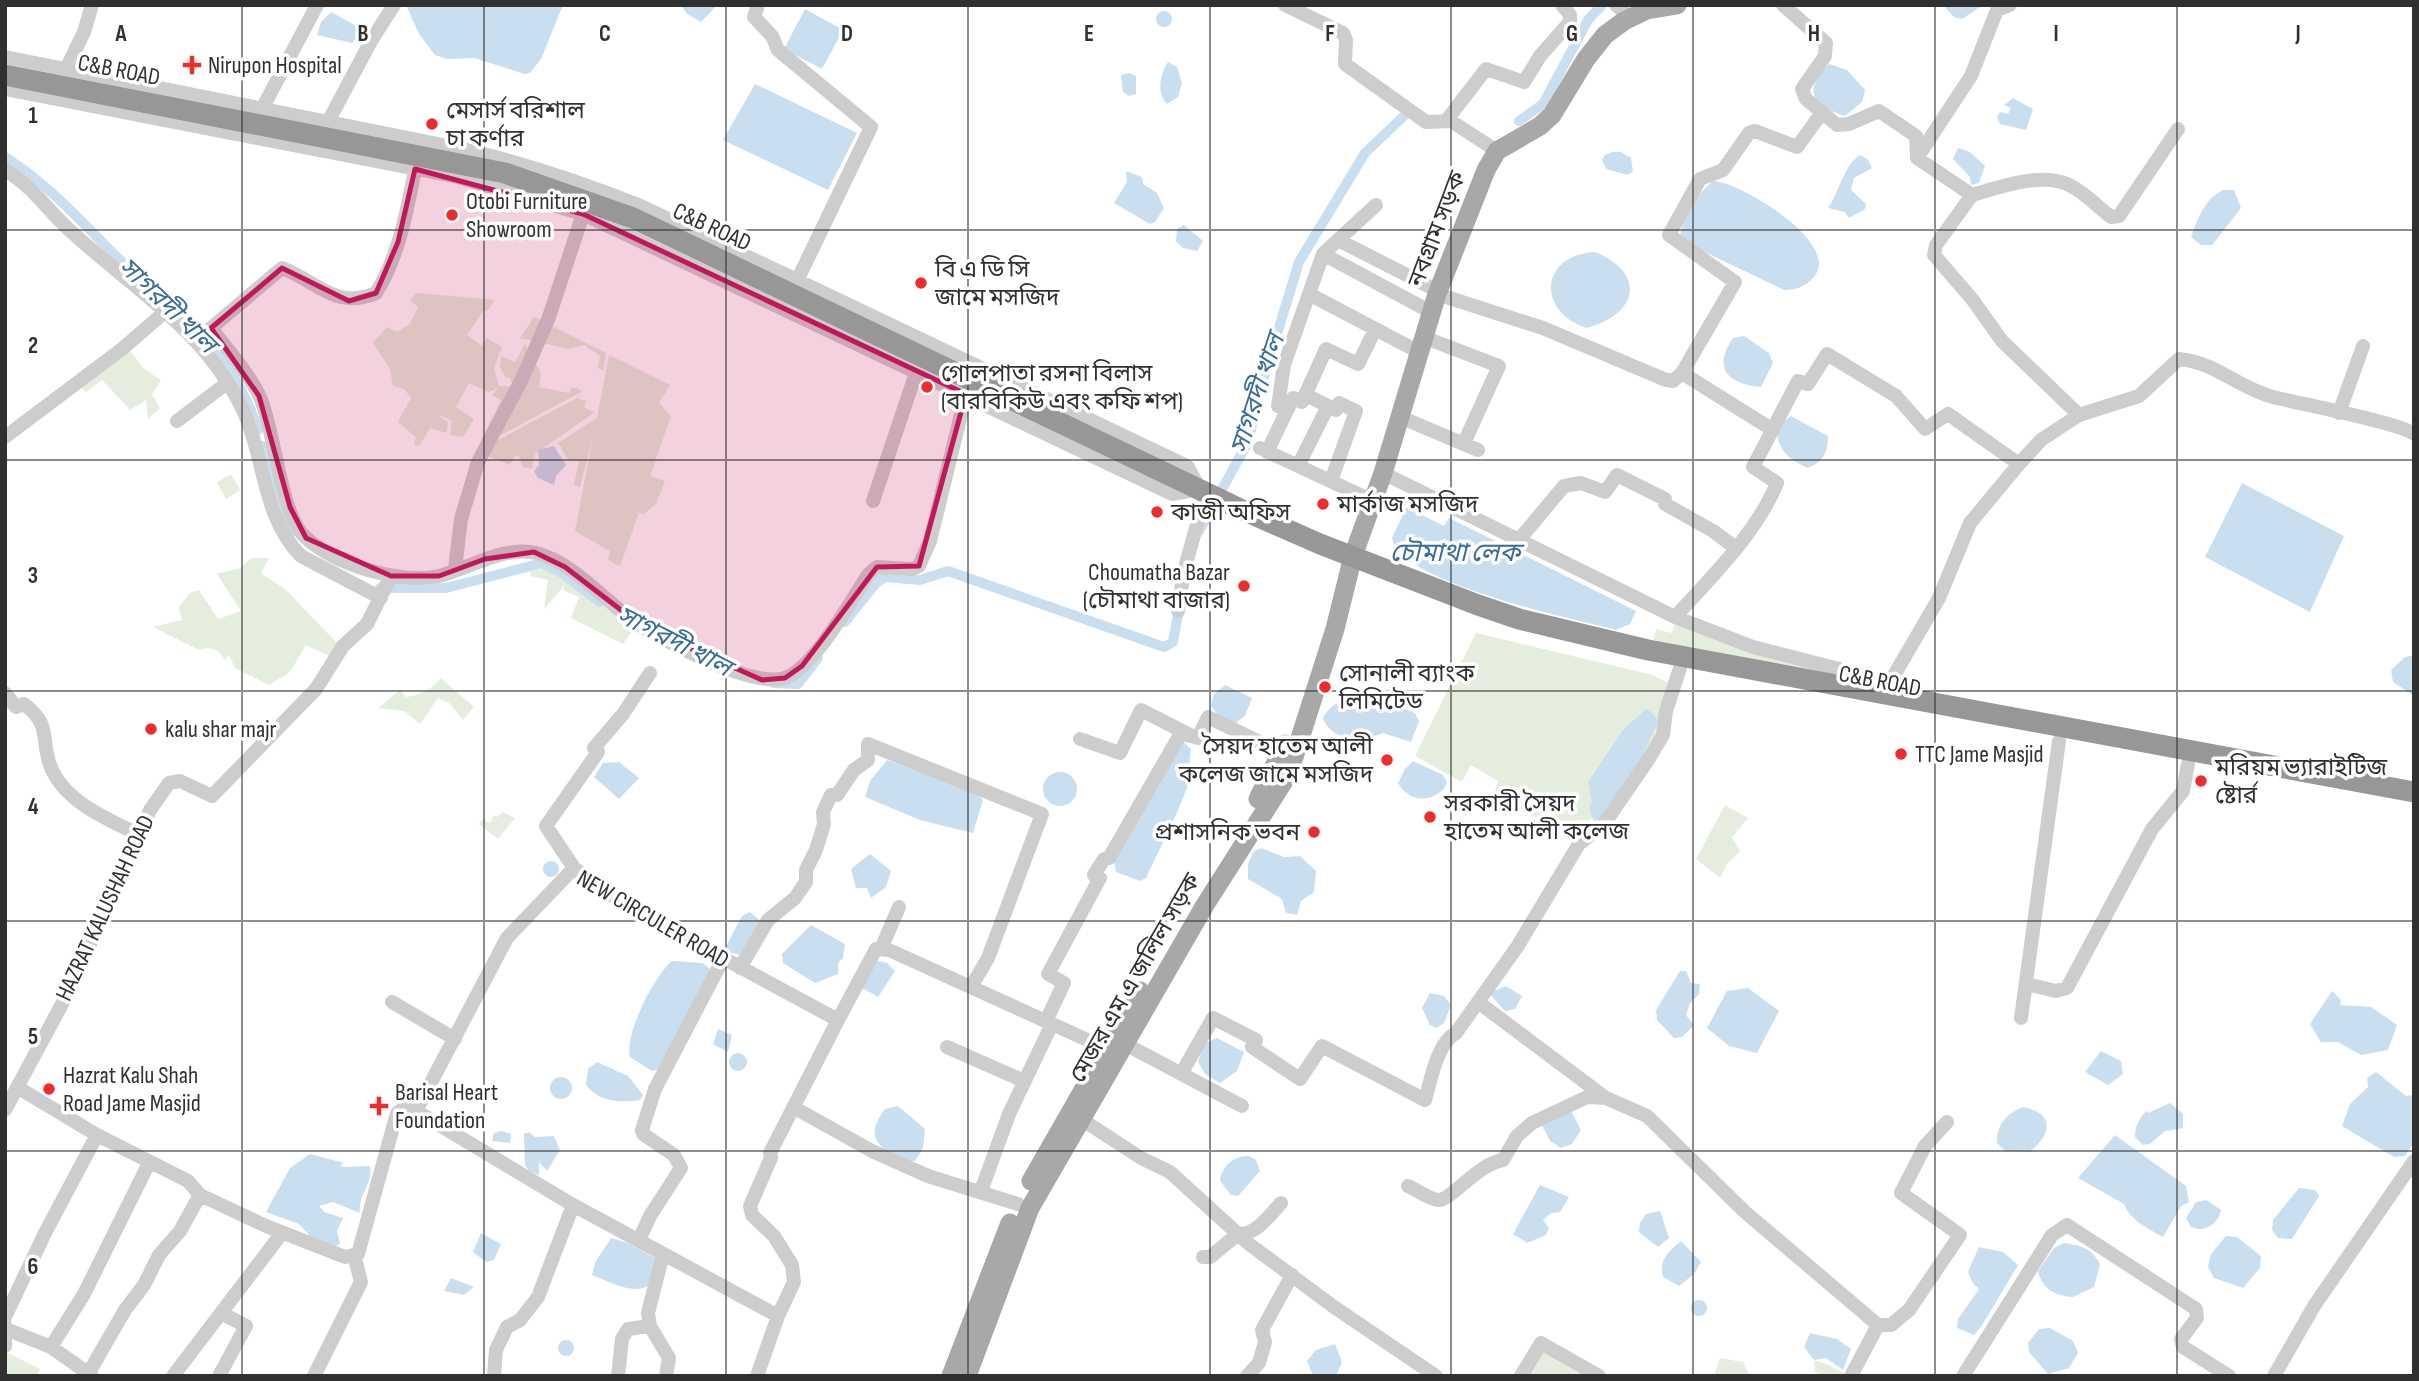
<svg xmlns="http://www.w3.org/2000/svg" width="2419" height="1381" font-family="'Sofia Sans Condensed','Noto Sans Bengali',sans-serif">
	<rect width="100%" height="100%" fill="#fff"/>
	<!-- green -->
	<path fill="#e5eede" d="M416 293 495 300 487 311 484 310 467 335 482 346 487 338 502 347 494 368 499 386 514 387 509 377 506 378 500 367 501 356 515 362 525 344 541 373 539 387 569 393 572 387 583 391 486 443 481 440 501 400 492 395 498 388 489 392 469 383 456 407 474 419 463 437 450 435 452 421 436 413 448 422 447 433 430 428 419 446 414 444 416 437 398 422 411 398 404 389 393 386 390 369 373 343 387 327 397 332 410 324 418 307 410 301Z
		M534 317 606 353 603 370 598 368 600 356 584 345 569 349 520 338Z
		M129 349 142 367 161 380 152 394 160 408 148 419 146 400 130 410 102 380 86 392 78 384Z
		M609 355 670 385 659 403 671 416 650 476 665 481 656 504 644 514 639 513 620 566 608 560 610 551 575 531 593 437 580 487 574 485 579 461H569L558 443 597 418Z
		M577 398 586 401 584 408 595 412 535 454 532 469 523 467 519 456H515L510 465 487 456 489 445Z
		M231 474 240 490 226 499 217 482Z
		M252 558H269L261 573 285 589 339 645 329 656 306 645 290 672 269 685 235 668 229 655 225 660C217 649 212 646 199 650L153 627 182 620 179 607 190 593 199 590 218 619 241 611 217 574 240 568Z
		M548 567 569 578 635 627 623 644 571 618 579 597 563 590 565 585 544 609 548 580 531 576 530 571Z
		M1676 623 1865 680 1652 648 1656 629 1671 633Z
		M1476 633 1653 675 1668 683 1662 724 1647 760 1575 836 1493 797 1498 781 1471 765 1462 782 1415 756Z
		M441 678 474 707 463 720 449 703 438 698 420 724 404 711 378 708 400 690 406 697C419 696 433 688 441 678Z
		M1725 805 1748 818 1732 837 1740 851 1727 864 1720 878 1696 859Z
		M503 812 515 818 498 839 479 824 482 819 490 823 494 815 497 817Z
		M1541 1343 1599 1376H1521Z
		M6 1352 40 1369 37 1376H5Z
		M1720 1358 1743 1362 1750 1376H1714Z
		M1814 1361C1828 1362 1835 1371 1848 1374L1822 1376 1815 1372Z"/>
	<!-- water -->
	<path fill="#c9deee" d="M406 5H563L541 59 530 73 525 74 474 58 447 59 435 55 419 34Z
		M681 5H717L701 22 687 14Z
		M1943 5H1983L1962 19 1954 17Z
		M805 9 843 30 822 69 784 49Z
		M1156 19a8 8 0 1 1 16 0a8 8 0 1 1-16 0Z
		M331 12 362 29 352 43 317 35 321 22Z
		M1168 62 1177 67 1182 83 1178 97 1167 104C1156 93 1160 74 1168 62Z
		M1829 64 1847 70 1865 90 1862 102 1845 116C1812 105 1802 92 1829 64Z
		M1129 73 1136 76V94L1129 96 1123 92 1121 75Z
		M755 84 857 133 828 190 723 140Z
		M2013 98 2033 109 2026 130 2000 124 1997 117 2000 112 2008 114 2011 108 2004 105Z
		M1958 148 1970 152 1985 166 1979 183 1971 185 1970 177 1953 159Z
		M1612 152H1621L1631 158 1633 171 1628 175 1606 169 1602 160 1605 155Z
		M1861 155 1868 160 1872 168 1854 178 1851 190 1866 204 1865 209 1849 218 1845 212 1828 208C1838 195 1846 160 1861 155Z
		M1126 171 1142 177 1143 184 1157 193 1164 208 1155 222 1150 224 1114 203 1127 182Z
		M1713 181C1739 181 1845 245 1813 278 1805 287 1795 290 1784 290L1684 242 1680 237C1683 216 1696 195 1713 181Z
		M2223 190H2234L2241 208 2212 245H2201L2191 237C2198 219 2204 199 2223 190Z
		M1184 225 1203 241 1197 251 1183 248 1176 241 1177 229Z
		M1595 252C1648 274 1637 315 1586 328 1536 311 1540 255 1595 252Z
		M1744 336 1769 353 1773 363 1761 387C1728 384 1712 369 1733 338Z
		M1791 416 1828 436C1828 452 1823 462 1808 468 1791 461 1779 452 1777 433L1783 422Z
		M554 446 566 465 556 476 554 485 538 478 534 471 539 465 538 450Z
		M2242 483 2344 536 2310 612 2205 557Z
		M1414 502 1426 506 1422 515 1444 526 1449 518 1636 611 1630 624 1616 630C1574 619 1400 583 1392 538L1406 508Z
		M2414 655V696L2393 682 2391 670 2405 657Z
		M1225 685 1252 698 1245 716 1236 723 1218 715 1211 706 1214 694Z
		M1366 694 1415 713 1419 721 1411 742 1383 733C1364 741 1334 743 1323 719 1330 701 1349 699 1366 694Z
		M1646 709 1654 714 1658 722 1641 759 1599 821 1594 823 1589 807 1592 802 1588 782 1623 730Z
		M1184 742 1191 749C1189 760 1190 780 1187 788 1175 819 1160 848 1146 878L1140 881 1116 872 1114 861 1180 743Z
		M887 760 975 791 983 800 973 833 920 820 865 797 870 781Z
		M1413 761 1443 775 1447 782 1444 789C1429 803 1409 802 1398 783L1405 769Z
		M619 762 639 778 619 799 594 777 603 763Z
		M1043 789a17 17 0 1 1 34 0a17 17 0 1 1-34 0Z
		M1261 848 1284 857 1300 856 1316 871 1314 892 1301 901 1297 915 1286 913 1282 899 1248 879V864L1254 851Z
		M870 854 891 871 886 887 871 898 867 888H856L851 869Z
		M543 869a8 8 0 1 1 16 0a8 8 0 1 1-16 0Z
		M750 912 763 923 744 956 733 953 729 957 724 950 742 916Z
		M811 925 845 944 843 958 838 963V974L815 983 783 963 782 954Z
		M874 960 887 963 895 971 878 997 860 987Z
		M672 961 703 963 711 970 659 1069 652 1071 630 1057C624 1035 654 976 672 961Z
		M1680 971H1686L1691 983 1700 984 1699 994 1690 1003 1686 1015 1694 1025 1682 1037 1674 1038 1657 1020 1656 1010Z
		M1506 986 1522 996 1515 1009 1505 1011 1489 993Z
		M1748 988 1779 1011 1757 1053 1729 1046 1707 1028 1727 991Z
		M2332 991 2341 1000 2340 1005 2371 1007 2397 1025 2388 1050 2361 1055 2338 1042H2321L2310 1024Z
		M1430 993 1444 996 1451 1005 1444 1023 1436 1028 1430 1025 1422 1008Z
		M718 1029 732 1035 728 1052 713 1044Z
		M1217 1038 1244 1052 1237 1071 1220 1083 1205 1074 1198 1062 1204 1044Z
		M2101 1051 2121 1061 2123 1074 2108 1085 2085 1072Z
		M729 1062a9 9 0 1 1 18 0a9 9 0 1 1-18 0Z
		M597 1062 628 1076 643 1095 640 1100C620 1103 599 1102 586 1085L588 1069Z
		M2376 1072 2406 1096 2414 1095V1142L2405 1156 2394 1157 2342 1126 2350 1104 2368 1087 2367 1078Z
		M550 1088a11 11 0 1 1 22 0a11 11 0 1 1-22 0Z
		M2170 1103 2183 1114V1128L2165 1131 2150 1144 2143 1145 2135 1137C2135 1125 2139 1120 2146 1111L2148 1113Z
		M898 1106 925 1129 923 1148 915 1161C906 1161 901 1158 893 1154 870 1142 870 1129 885 1109Z
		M2023 1107C2055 1114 2052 1133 2030 1152L2005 1151 1997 1143C1996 1125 2007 1113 2023 1107Z
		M1571 1111 1581 1130 1572 1144 1561 1148 1550 1141 1541 1123Z
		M501 1131 511 1134 510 1143 492 1141 494 1133Z
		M529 1132 535 1137 554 1136 560 1150 547 1171 539 1162V1175L529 1171 525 1165 524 1134Z
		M2115 1135 2186 1186 2189 1202 2181 1206 2163 1237C2147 1228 2130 1220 2124 1204L2078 1178Z
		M310 1154 344 1163 340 1165 343 1167 370 1166C374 1182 357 1196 360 1213L333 1202 319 1206 324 1212 343 1218 337 1231 340 1244 336 1246 311 1237 299 1224 266 1212 290 1168Z
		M1249 1156 1256 1160 1260 1171 1238 1196 1231 1195 1220 1181C1222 1166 1233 1156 1249 1156Z
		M1540 1185 1569 1197 1560 1212 1551 1213 1543 1220 1549 1228 1546 1235 1527 1243 1513 1234Z
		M2299 1188 2315 1190 2319 1196 2292 1239 2278 1238 2272 1230 2273 1220Z
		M2206 1200 2221 1210C2218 1224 2205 1233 2191 1227L2186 1218 2196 1202Z
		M1660 1211 1669 1238 1658 1247 1639 1232 1640 1223 1646 1214Z
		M481 1233 501 1244 494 1260 486 1262 473 1252Z
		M2226 1236 2237 1237 2261 1256 2260 1268 2243 1288 2214 1278 2208 1267 2211 1254Z
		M611 1238 628 1243 655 1258 648 1286C632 1295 608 1281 592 1275L595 1263Z
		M1681 1241 1701 1262 1694 1274 1679 1286 1663 1277C1659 1259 1668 1252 1681 1241Z
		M2064 1243C2082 1246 2092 1248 2100 1264L2094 1287 2073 1297C2055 1296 2042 1289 2038 1271L2054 1248Z
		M1979 1247 2003 1252 2018 1265 1981 1327 1974 1335 1957 1328 1958 1319 1979 1289 1972 1282 1968 1272Z
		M451 1278 474 1287 464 1295 444 1291Z
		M1691 1308a8 8 0 1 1 16 0a8 8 0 1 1-16 0Z
		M2050 1328 2073 1341 2078 1353 2069 1368 2048 1374 2029 1352 2028 1343 2039 1329Z
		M1810 1333 1837 1339 1851 1349 1843 1370 1826 1358 1814 1360 1804 1347Z
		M558 1348a8 8 0 1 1 16 0a8 8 0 1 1-16 0Z
		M1335 1344 1342 1362 1336 1376H1313L1307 1361 1316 1350Z"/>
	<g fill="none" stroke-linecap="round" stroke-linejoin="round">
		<!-- canal -->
		<path stroke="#c9deee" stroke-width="10" d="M1519 121 1543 104 1588 20 1602 5
			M5 157C51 186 83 224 121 261 140 280 163 295 183 314 217 346 244 386 258 430
			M262 446 290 534
			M1199 531 1248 442 1262 383 1299 262 1365 153 1408 112
			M380 588H446L542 563 562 573 600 602
			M845 622 876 583 885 577 920 580 948 571 1164 647 1173 642 1180 604
			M774 683 798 684 818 658"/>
		<!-- minor -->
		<path stroke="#cdcdcd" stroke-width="14" d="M758 5 754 17 772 36 778 50 871 127 797 281
			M1285 5 1343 33 1346 40 1345 64 1426 122 1451 121 1497 151
			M1616 5 1631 18
			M1783 5 1826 43 1825 56 1802 89 1806 99 1837 125 1849 124 1879 111 1916 136 1917 158 1972 195C2000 187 2043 171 2071 186 2085 193 2098 207 2111 217L2119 216 2178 129
			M5 57 463 149C524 163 583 183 641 206L1187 466 1200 489 1172 494 583 214 458 177 5 89
			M66 69 84 32 92 5
			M262 109 317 5
			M1446 121 1486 69 1524 82 1540 56 1570 22V15L1562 5
			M328 122 371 41 394 5
			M1917 158 1971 76 1997 10 2010 5
			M415 169C407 211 399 256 376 293 336 310 318 282 282 268L211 328C228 350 248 372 260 397 275 431 280 514 305 537 336 565 398 584 439 576 469 569 504 545 536 553 572 562 602 598 631 619 660 640 747 685 781 679 812 673 851 600 868 575L877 567 912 569 919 566 930 541 966 394
			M5 170C34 187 50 214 75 235 137 291 205 331 243 410 265 457 262 517 301 556L381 598
			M1972 195 1936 245 1934 255 1972 299 2002 341 2079 415
			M1340 241 1438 291
			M1323 254 1431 312
			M1309 294 1419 352
			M1437 294 1543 328 1666 380 1673 381 1682 373 1773 430
			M1423 337 1499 366 1464 443
			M1682 373 1735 282 1669 235 1700 179 1723 170 1749 133 1755 131 1797 147 1821 114
			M1306 395 1336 410 1339 403 1356 411 1331 481
			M1278 406 1284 365 1323 254 1376 205
			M2339 413 2363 346
			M1400 417 1478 450
			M177 421 227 383
			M5 437 122 349 167 310
			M1260 448 1373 501
			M1267 452 1293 398 1302 402 1326 349 1358 364 1375 330
			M1298 466 1328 406
			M1383 473 1675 617 1753 647 1867 676 1882 696 1939 598 1970 523 2019 464 2041 440 2079 415 2139 396 2179 359C2215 362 2238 388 2273 397 2297 403 2401 423 2414 434
			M873 501 917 370
			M1518 541 1564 486 1581 483 1605 492 1617 475 1665 499V504L1713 531 1736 548
			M455 569 461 519 478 462 522 379 549 317 583 214
			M1178 611 1184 571 1206 492
			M1675 617C1712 576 1756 534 1777 483L1753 467 1798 381 1808 384 1827 354 1896 396 1925 429 1948 414 2019 464
			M5 693 16 707 24 704C52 726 40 736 50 765 63 801 107 819 138 834
			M1080 739 1120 753 1141 710 1190 735
			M574 868 546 826 598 752 594 748 623 714 650 673
			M881 949 899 907
			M740 968 768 920 795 898 806 882V870L816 850 824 824 823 812 831 795H837L854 770 868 760V744L1042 814 988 958 971 987
			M2026 984 2056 991 2067 988 2152 829 2183 791 2188 764
			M392 1002 455 1039
			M1478 1002 1606 1098 1647 1116 1745 1212 1878 1325H1891L1909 1310 1960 1235 1901 1193 1925 1146 1947 1122
			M2021 1018 2059 741
			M1046 1021 1064 983 1048 974 1100 878 1094 875 1104 859 1109 858 1181 733 1198 738 1208 717 1282 753
			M1125 1044 1242 1106
			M947 1047 1024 1081
			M1181 1074 1213 1018 1256 1040 1252 1047 1300 1079 1322 1046 1425 1100C1431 1080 1437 1043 1456 1033L1517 947 1579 844 1604 824 1648 760 1663 735 1666 711 1680 668
			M17 1087 97 1135
			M793 1107 872 1151 928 1176 1018 1204
			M5 1110 69 991 150 810 169 783 180 781 212 796 316 689 343 646 367 624 391 576
			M416 1111 573 1205 778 1316 757 1376
			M1075 1115 1141 1158 1170 1172 1249 1244 1334 1307 1436 1376
			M1408 1186C1417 1190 1429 1199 1438 1200 1451 1201 1477 1164 1503 1160L1517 1136 1532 1123 1587 1097 1606 1098
			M981 1191 1009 1114 1052 1024
			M639 1240 650 1216 681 1168 674 1155 643 1134 642 1130 655 1089 723 959
			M663 1254 648 1313 650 1326 669 1358 666 1376
			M1203 1257H1210L1238 1234C1256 1235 1270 1215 1281 1203
			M778 1316 794 1282 792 1265 774 1236 752 1215 750 1206 771 1158 770 1153 838 1020
			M5 1317 45 1233 97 1135 188 1181 200 1195 266 1226 345 1257 358 1254 397 1113 405 1107 416 1111 507 938 574 868 625 905 838 1020 876 949 889 950 1105 1048
			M5 1325V1346
			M6 1329 51 1347 84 1294 149 1163
			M51 1347 92 1376
			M88 1374 125 1310 144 1285 159 1255 180 1231 200 1195
			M173 1376 282 1233
			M219 1376 246 1326 221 1313
			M314 1376 361 1282 354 1255
			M494 1376 496 1350 507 1327 520 1320 538 1297 573 1205
			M618 1376 622 1339 628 1329 650 1326
			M1247 1376 1259 1363 1265 1342 1262 1330 1292 1275
			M1521 1376 1541 1343 1599 1376
			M1851 1376 1878 1325
			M1963 1376 2052 1235 2067 1225 2196 1309 2197 1318 2181 1339 2183 1347 2229 1376
			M2274 1376 2314 1306 2414 1161"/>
		<!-- major -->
		<path stroke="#a8a8a8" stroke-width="19" d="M1258 799 1285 744
			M1031 1181 1140 991
			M951 1376 1010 1223
			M967 1376 1030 1208 1205 905 1284 781 1294 757 1335 629 1353 556 1383 473 1437 294 1486 170 1497 151 1540 126 1552 115 1586 59 1605 35 1624 21 1647 10 1677 5"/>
		<!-- highway -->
		<path stroke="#979797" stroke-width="21" d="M5 75 505 173 633 218 1238 508 1320 544 1478 605 1519 619 1648 650 2414 792"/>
	</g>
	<!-- marked area -->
	<path fill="#c2185b" fill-opacity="0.2" stroke="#c2185b" stroke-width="5" stroke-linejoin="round" d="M415 169 583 214 966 394 919 566 877 567 802 666 785 678 762 680 643 627 565 567 534 552 485 559 439 576H391L306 538 290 507 259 396 211 328 282 268 349 301 376 293 398 242Z"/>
	<!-- grid -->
	<path fill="none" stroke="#303030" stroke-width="2" stroke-opacity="0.55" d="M242 5V1376M484 5V1376M726 5V1376M968 5V1376M1210 5V1376M1451 5V1376M1693 5V1376M1935 5V1376M2177 5V1376M5 230H2414M5 460H2414M5 691H2414M5 921H2414M5 1151H2414"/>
	<!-- markers -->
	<g fill="#ef2b2c" stroke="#fff" stroke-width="2.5">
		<path d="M188.5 54.5h7v7h7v7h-7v7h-7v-7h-7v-7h7z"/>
		<circle cx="432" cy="124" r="7"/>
		<circle cx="452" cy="215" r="7"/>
		<circle cx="921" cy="283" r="7"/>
		<circle cx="927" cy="387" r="7"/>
		<circle cx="1323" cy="504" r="7"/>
		<circle cx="1157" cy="512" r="7"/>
		<circle cx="1244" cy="586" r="7"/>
		<circle cx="1325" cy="687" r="7"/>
		<circle cx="151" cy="729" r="7"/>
		<circle cx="1901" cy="754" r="7"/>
		<circle cx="1387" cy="760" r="7"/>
		<circle cx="2201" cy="781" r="7"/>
		<circle cx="1430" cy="817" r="7"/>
		<circle cx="1314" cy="832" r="7"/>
		<circle cx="49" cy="1089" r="7"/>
		<path d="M375.5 1095.5h7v7h7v7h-7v7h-7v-7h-7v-7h7z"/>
	</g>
	<g text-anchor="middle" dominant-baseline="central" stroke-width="7" stroke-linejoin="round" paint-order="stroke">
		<!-- poi labels -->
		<g font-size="24" fill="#303030" stroke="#fff" text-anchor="start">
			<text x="208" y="65">Nirupon Hospital</text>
			<text x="446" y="110">মেসার্স বরিশাল<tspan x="446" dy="28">চা কর্ণার</tspan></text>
			<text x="466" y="201">Otobi Furniture<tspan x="466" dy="28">Showroom</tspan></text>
			<text x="935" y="269">বি এ ডি সি<tspan x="935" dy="28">জামে মসজিদ</tspan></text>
			<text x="941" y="373">গোলপাতা রসনা বিলাস<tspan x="941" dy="28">(বারবিকিউ এবং কফি শপ)</tspan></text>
			<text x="1337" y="504">মার্কাজ মসজিদ</text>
			<text x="1171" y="512">কাজী অফিস</text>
			<text x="1230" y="572" text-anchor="end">Choumatha Bazar<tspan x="1230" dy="28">(চৌমাথা বাজার)</tspan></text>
			<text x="1339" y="673">সোনালী ব্যাংক<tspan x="1339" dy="28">লিমিটেড</tspan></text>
			<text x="165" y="729">kalu shar majr</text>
			<text x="1373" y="746" text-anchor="end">সৈয়দ হাতেম আলী<tspan x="1373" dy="28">কলেজ জামে মসজিদ</tspan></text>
			<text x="1915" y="754">TTC Jame Masjid</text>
			<text x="2215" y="767">মরিয়ম ভ্যারাইটিজ<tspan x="2215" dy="28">ষ্টোর্র</tspan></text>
			<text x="1444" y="803">সরকারী সৈয়দ<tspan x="1444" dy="28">হাতেম আলী কলেজ</tspan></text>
			<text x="1300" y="832" text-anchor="end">প্রশাসনিক ভবন</text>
			<text x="63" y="1075">Hazrat Kalu Shah<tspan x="63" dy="28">Road Jame Masjid</tspan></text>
			<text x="395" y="1092">Barisal Heart<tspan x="395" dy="28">Foundation</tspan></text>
		</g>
		<!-- street labels -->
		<g font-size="24" fill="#303030" stroke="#fff">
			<text transform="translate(119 70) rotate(11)">C&amp;B ROAD</text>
			<text transform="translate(712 227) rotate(25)">C&amp;B ROAD</text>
			<text transform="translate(1437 229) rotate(-69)">নবগ্রাম সড়ক</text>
			<text transform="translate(1880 681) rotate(11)">C&amp;B ROAD</text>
			<text transform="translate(105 908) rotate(-65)">HAZRAT KALUSHAH ROAD</text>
			<text transform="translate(653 919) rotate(30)">NEW CIRCULER ROAD</text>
			<text transform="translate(1135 978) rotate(-60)">মেজর এম এ জলিল সড়ক</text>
		</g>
		<!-- water labels -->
		<g font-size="26" font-style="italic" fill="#396d98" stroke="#fff">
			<text transform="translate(167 306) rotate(44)">সাগরদী খাল</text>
			<text transform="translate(1258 394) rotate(-72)">সাগরদী খাল</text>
			<text x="1455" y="553">চৌমাথা লেক</text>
			<text transform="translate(674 642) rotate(27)">সাগরদী খাল</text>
		</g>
	</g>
	<g font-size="23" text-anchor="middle" font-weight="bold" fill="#303030" stroke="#fff" stroke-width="7" stroke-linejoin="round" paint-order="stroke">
		<text x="121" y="41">A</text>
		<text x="363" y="41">B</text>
		<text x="605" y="41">C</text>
		<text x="847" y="41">D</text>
		<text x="1089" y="41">E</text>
		<text x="1330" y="41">F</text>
		<text x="1572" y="41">G</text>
		<text x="1814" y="41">H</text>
		<text x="2056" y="41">I</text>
		<text x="2298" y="41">J</text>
		<text x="33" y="123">1</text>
		<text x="33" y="353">2</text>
		<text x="33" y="583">3</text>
		<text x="33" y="814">4</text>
		<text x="33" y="1044">5</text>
		<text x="33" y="1274">6</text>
	</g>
	<!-- border -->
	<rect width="2419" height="1381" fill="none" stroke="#303030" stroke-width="14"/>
</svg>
